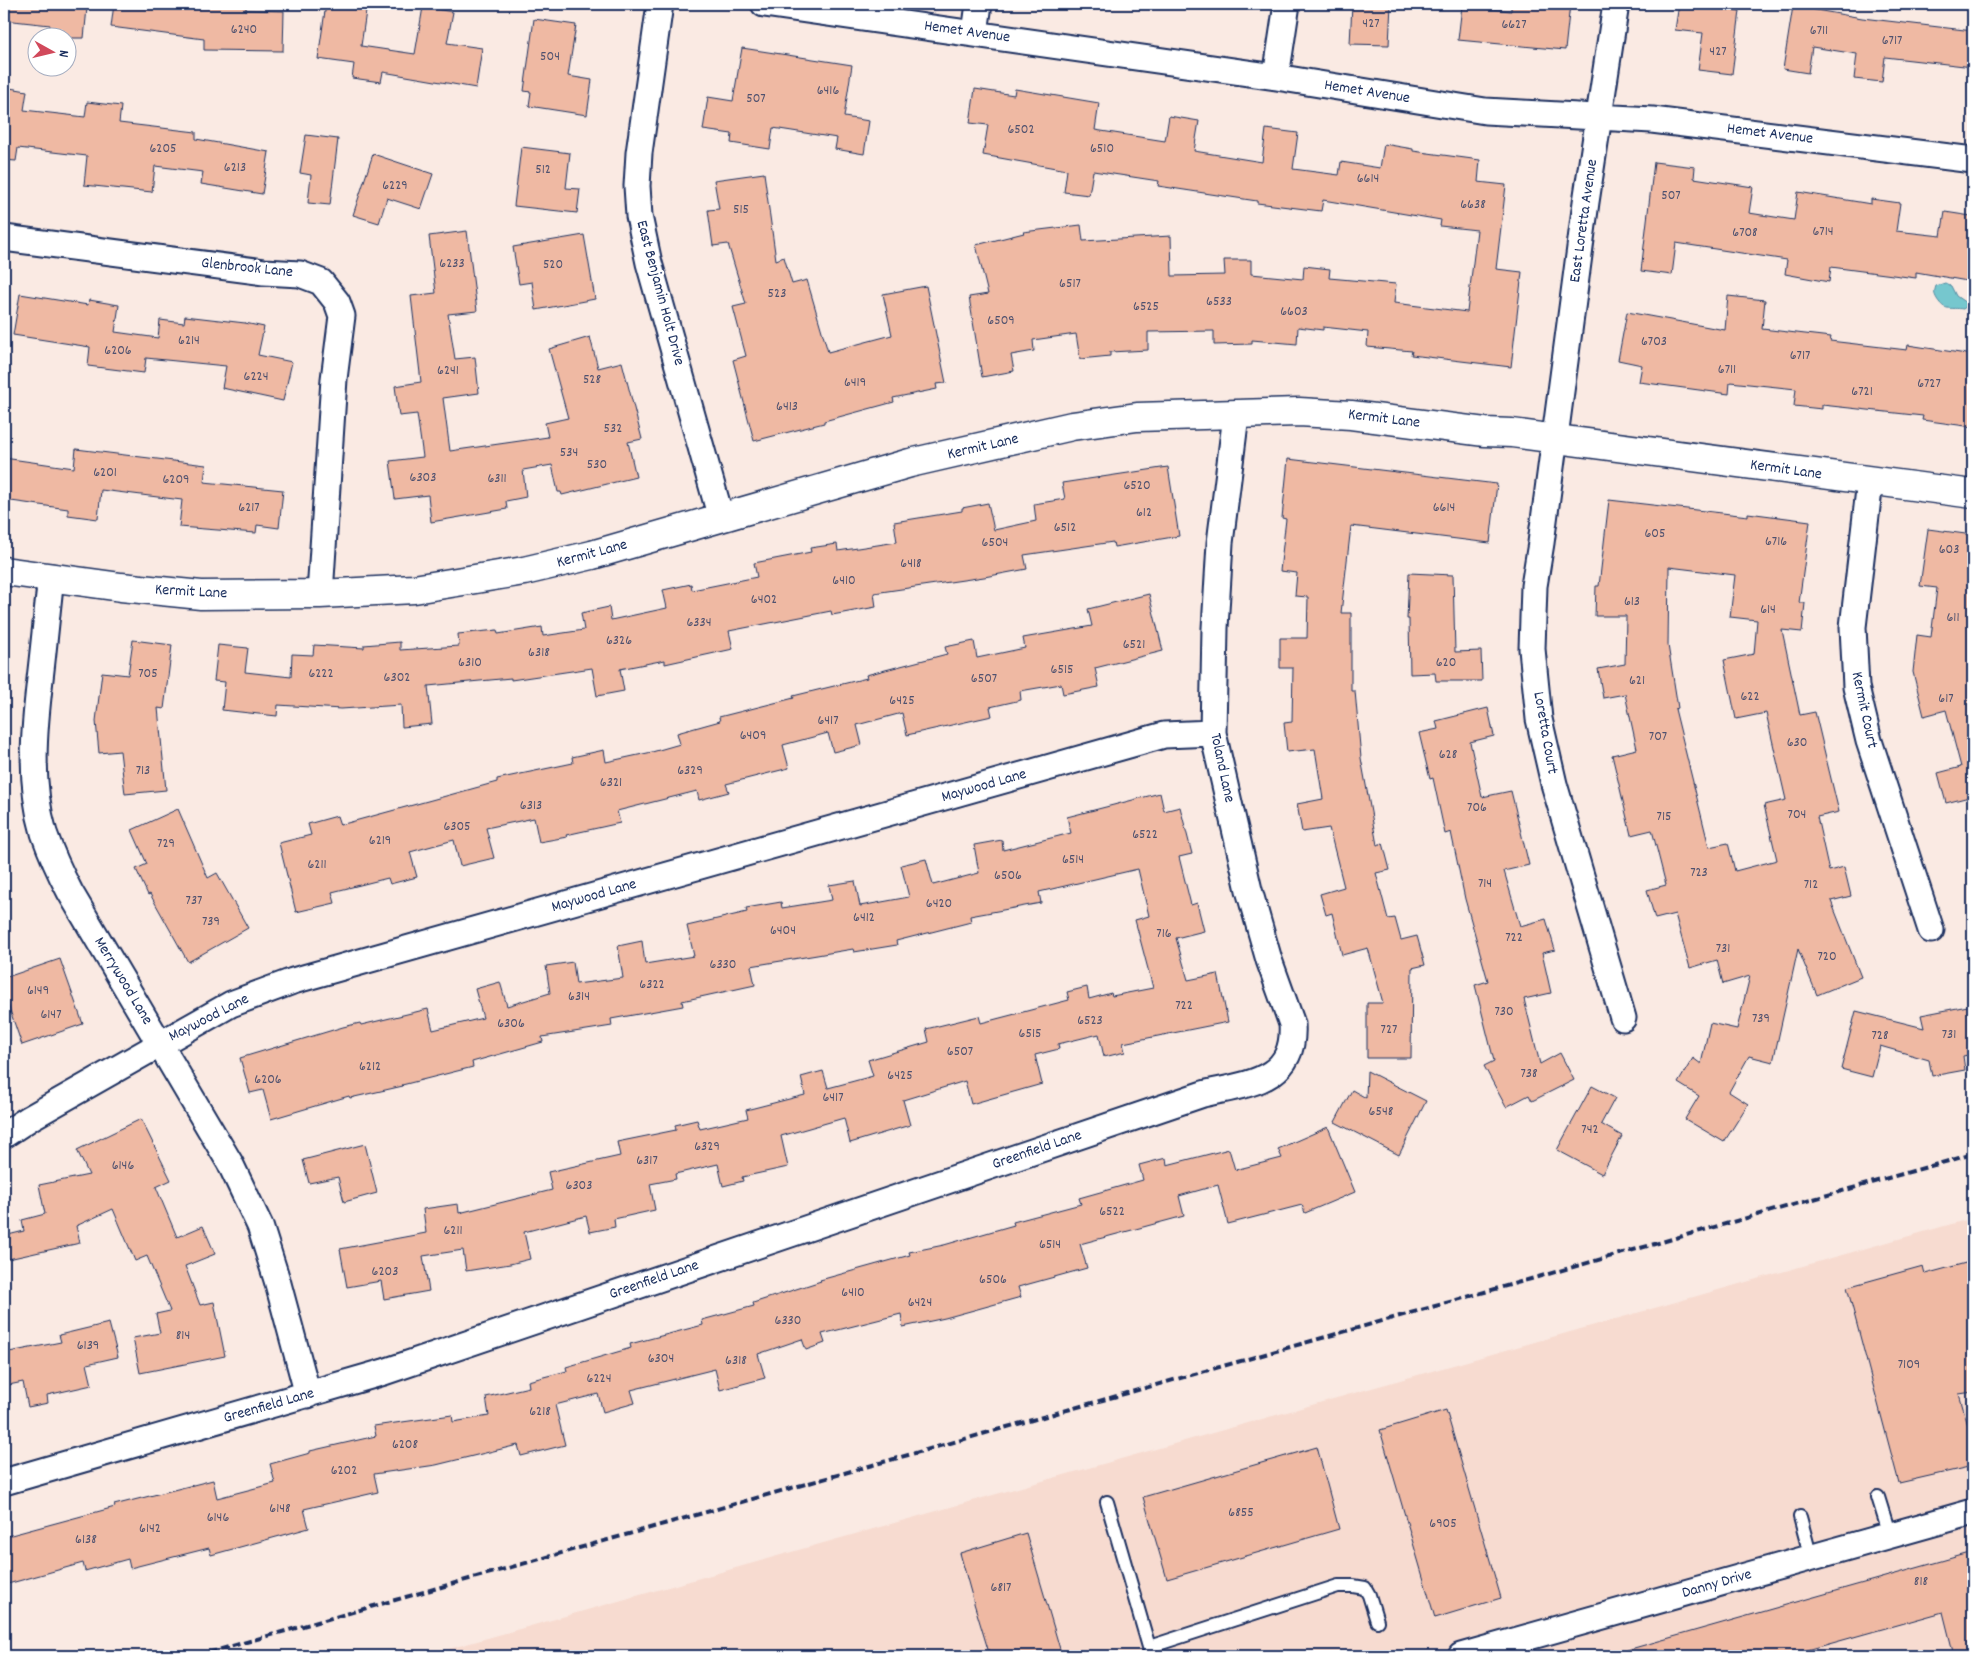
<svg xmlns="http://www.w3.org/2000/svg" width="1977" height="1660" font-family="Dekko,sans-serif">
	<rect width="100%" height="100%" fill="#faeae3"/>
	<filter id="ink" filterUnits="userSpaceOnUse"><feTurbulence type="fractalNoise" baseFrequency=".02" numOctaves="2"/><feDisplacementMap in="SourceGraphic" scale="10" xChannelSelector="R" yChannelSelector="G"/><feConvolveMatrix kernelMatrix="1 2 1 2 8 2 1 2 1" color-interpolation-filters="sRGB"/></filter>
	<g filter="url(#ink)">
		<!-- built -->
		<path fill="#f7dbd0" d="M1973 1218V1656H424L1927 1231Z"/>
		<!-- water -->
		<path fill="#76c7ce" stroke="#528aa1" d="M1945 283 1951 286 1956 296 1966 303 1967 306 1963 309C1950 307 1945 312 1937 299 1934 294 1934 292 1936 286Z"/>
		<!-- building -->
		<path fill="#efb9a3" stroke="#1b2f5e" fill-rule="evenodd" d="M4 4H61V5L87 8 84 38H49L50 25 4 20Z
			M114 4H246V10L284 11 283 51 204 50V39L111 27Z
			M326 4H367L361 46 415 54 423 7 453 12 447 43 482 48 476 88 383 72 381 82 352 78 354 64 318 59Z
			M1352 4H1391L1389 45 1350 44Z
			M1511 4H1570L1565 50 1458 40 1462 6 1511 11Z
			M1679 4 1740 11 1732 74 1698 70 1703 33 1675 30Z
			M1793 6 1862 18 1973 31V67L1885 57 1882 82 1854 79 1857 54 1812 47 1808 73 1783 69Z
			M534 19 576 25 568 76 592 80 587 115 529 106 531 92 524 91Z
			M742 48 852 65 844 117 869 121 864 154 835 149 837 138 773 128 770 149 731 143 732 134 703 130 708 97 733 101Z
			M4 87 27 91 24 110 85 117 87 102 121 106 119 123 196 132V139L269 152 262 194 201 184 203 172 155 166 152 192 84 185 87 156 18 148 16 161 4 160Z
			M975 89 1014 95 1015 89 1099 103 1095 130 1165 141 1169 116 1199 121 1194 151 1262 162 1266 129 1298 133 1293 169 1339 175 1341 162 1380 168 1384 144 1413 149V151L1480 160 1478 182 1506 185 1496 269 1522 272 1511 367 1411 355 1412 351 1367 347 1368 332 1323 327V330L1298 327 1297 344 1252 340V344L1214 345V331L1148 332V350L1110 352V356L1080 359 1076 334 1033 340 1034 351 1011 355 1014 371 982 377 969 297 988 294 976 245 1024 233 1023 232 1081 225 1083 241 1171 236 1172 276 1225 275 1224 260H1251V274L1303 279 1304 266 1330 269 1329 278 1396 284 1394 303 1467 312 1477 230 1440 226 1441 220 1323 200 1321 211 1257 203V201L1158 186 1159 181 1093 171 1089 195 1064 192 1067 170 983 155 988 125 970 123Z
			M306 135 338 139 330 205 308 203 311 175 300 173Z
			M521 147 570 153 566 188 580 189 577 213 514 206Z
			M373 154 433 174 421 209 387 198 379 223 353 215Z
			M1654 162 1695 167 1694 178 1753 187 1749 213 1794 220 1798 192 1871 204V199L1900 203 1896 231 1941 236 1945 212 1971 216 1967 245 1973 246V282L1916 272V278L1831 267 1829 282 1785 274 1787 260 1676 243 1672 275 1641 271Z
			M764 173 776 260 784 257 792 284 807 280 828 352 892 335 883 294 926 286 946 383 936 384 937 389 893 398 894 402 824 421V423L754 441 733 360 746 356 733 307 746 304 728 244 713 246 708 210 719 209 714 180Z
			M467 231 477 311 448 314 455 359 475 357 479 393 443 398 450 451 548 437 545 423 568 418 549 349 590 337 598 368 622 362 642 439 628 442 636 477 562 495 561 492H558L552 465 523 470 526 497 506 501 507 509 431 522 428 495 395 499 390 461 423 457 417 414 399 416 395 386 421 382 411 296 436 293 429 236Z
			M584 235 595 299 536 310 532 282 519 284 513 247Z
			M20 294 88 305 89 300 119 305 115 332 158 338 160 320 184 323 185 316 245 323 264 327 258 355 292 362 283 401 222 388 226 366 146 358 144 373 88 366 90 347 13 335Z
			M1728 296 1765 300 1762 329 1831 337 1830 341 1907 350 1908 345 1973 355V427L1922 420 1923 416 1822 405V409L1794 406 1796 389 1730 382 1729 394 1639 382 1642 365 1618 360 1627 312 1725 330Z
			M76 449 206 465 204 482 283 490 279 528 257 525 256 533 179 527 182 500 101 490 98 519 68 515V509L4 500V458L74 468Z
			M1288 459 1497 484 1490 543 1351 526 1341 613H1351V691H1355L1361 758 1377 845 1383 843 1390 870 1376 873 1388 919 1395 918 1401 940 1417 936 1425 965 1412 968 1411 1058H1367V1003H1383L1368 948 1342 955 1332 913 1326 915 1320 894 1344 887 1329 828 1302 832 1297 804 1323 799 1315 749 1287 752 1284 723 1292 722 1293 668H1280V638H1307L1308 597 1295 596 1297 573 1280 571 1286 519 1282 518Z
			M1168 467 1179 536 1114 547 1113 542 1024 555 1027 569 984 577 874 593 876 607 832 615 831 611 729 631 733 649 665 664V660L620 669 624 691 597 696 592 668 511 680V678L428 686 432 724 402 727 401 705 341 709 278 705 277 716 222 710 225 682 214 681 218 645 248 648 245 672 291 677 292 654 313 655 314 645 364 648V645L400 642V650L459 646 458 634 497 630 498 634 542 627 543 636 584 630 581 613 609 607 611 620 667 608 663 590 691 584 692 590 757 577 754 563 811 552 810 548 837 544 838 551 897 542 894 522 962 511V508L988 503 994 530 1036 521 1034 504 1065 499 1062 483Z
			M1609 500 1748 516V513L1810 521 1799 603H1805L1802 632 1782 630 1800 715 1815 712 1839 812 1817 817 1829 871 1844 867 1851 896 1831 901 1861 977 1817 995 1798 949 1773 1062 1749 1056 1729 1092 1748 1104 1724 1142 1685 1119 1699 1096 1678 1083 1693 1058 1701 1064 1710 1023 1737 1029 1750 976 1723 984 1717 960 1690 968 1675 914 1655 919 1647 890 1666 885 1652 830 1631 835 1612 755 1637 749 1625 694 1603 698 1598 669 1625 664 1626 616H1595L1596 586H1599ZM1669 567 1735 575 1730 617 1757 620 1754 654 1724 660 1736 719 1766 713 1786 800 1764 805 1777 860 1735 871 1728 843 1709 847 1675 709 1678 708 1668 645Z
			M1928 529 1973 535V796L1946 803 1938 773 1961 767 1946 710 1924 716 1913 672 1917 635 1931 637 1937 588 1920 586Z
			M1409 573 1453 575 1455 652 1481 651 1482 681H1436L1435 673 1410 674 1409 619H1407Z
			M1149 594 1163 651 1095 668 1099 687 1063 694 1061 684 1020 691 1021 700 990 707 992 716 907 735 902 713 857 725 862 745 833 752 828 733 783 745 789 768 726 784 729 792 699 800 697 791 617 811 620 823 566 835 567 837 539 842 534 818 486 828 494 858 460 866 454 840 410 852 417 877 390 884 388 878 332 892 335 903 296 912 279 843 311 835 308 824 337 816 340 825 497 782V779L573 763 572 757 604 750 606 762 652 752 680 744 677 733 720 721 719 717 794 698 793 696 867 678 866 675 947 654 945 647 974 641 977 658 1025 648 1023 638 1092 626 1088 609Z
			M133 640 172 645 164 709 158 708 166 790 125 794 120 751 99 753 96 721 102 672 128 675Z
			M1488 708 1494 736 1470 742 1482 797 1511 791 1529 865 1504 871 1520 926 1546 919 1555 950 1542 953 1551 993 1524 999 1540 1064 1560 1053 1574 1080 1532 1101 1529 1095 1506 1107 1484 1066 1494 1061 1475 985 1488 981 1465 899 1451 832 1445 834 1433 778 1430 779 1419 733 1438 729 1436 721Z
			M1160 793 1164 811 1180 807 1192 854 1179 857 1191 905 1197 903 1204 931 1176 938 1188 980 1218 974 1228 1022 1123 1043 1125 1052 1104 1057 1099 1034 1058 1044 1059 1049 1035 1055 1042 1084 971 1104 965 1081 903 1100 910 1125 850 1143 844 1118 781 1136 788 1167 742 1177 743 1181 723 1186 718 1164 675 1174 676 1179 650 1184 655 1210 614 1219 615 1227 590 1232 586 1216 524 1232 530 1259 510 1264 466 1271 463 1250 423 1256 429 1291 384 1299 381 1281 347 1287 340 1249 426 1233 423 1209 458 1204 459 1213 552 1190 548 1172 620 1156 617 1142 676 1130 675 1125 697 1120 700 1129 748 1118 746 1110 805 1095 801 1077 823 1071 828 1088 873 1076 868 1060 929 1042 926 1029 979 1016 981 1023 1069 1000 1067 992 1087 987 1089 999 1111 993 1112 996 1153 988 1135 920 1149 916 1138 869 1039 892 1041 903 970 916 971 922 896 941 897 945 854 952 853 949 751 966 755 985 682 1001 683 1006 611 1019 612 1026 542 1037 543 1042 472 1062 473 1067 402 1085 403 1086 350 1098 349 1096 271 1119 263 1090 250 1093 240 1058 343 1027 360 1023 361 1025 428 1009 433 1030 483 1018 475 989 500 982 507 1006 550 993 546 966 573 962 576 984 623 978 618 946 642 941 645 964 694 956 687 926 747 912 746 908 781 902 782 908 832 900 829 885 855 881 860 906 909 897 901 865 926 859 933 885 979 873 974 845 1002 840 1003 850 1071 833 1067 817Z
			M178 809 208 878 217 873 248 928 188 962 150 894 148 895 136 869 147 864 132 830Z
			M60 959 83 1024 22 1045 4 993V978Z
			M1973 1005V1054L1963 1056 1965 1070 1932 1076 1929 1060 1880 1046 1872 1077 1841 1069 1856 1011 1924 1028 1921 1015Z
			M1367 1071 1426 1101 1399 1155 1335 1122 1352 1090 1366 1098Z
			M1592 1086 1615 1098 1601 1124 1622 1136 1602 1174 1557 1150Z
			M141 1119 171 1180 156 1187 177 1237 203 1226 215 1254 185 1266 200 1305 214 1302 225 1356 140 1373 133 1338 160 1333 156 1314 170 1311 147 1256 135 1261 113 1209 76 1226 80 1243 4 1260V1236L24 1231 22 1220 45 1214 39 1185 89 1175 77 1150Z
			M1328 1127 1355 1192 1305 1213 1302 1205 1228 1224 1218 1185 1179 1196 1184 1216 1080 1244 1087 1268 1018 1287 1021 1297 945 1318 903 1327 901 1314 822 1334 825 1343 806 1350 802 1339 758 1354 765 1378 720 1390 715 1369 631 1390 635 1403 603 1412 598 1394 555 1405 565 1445 521 1456 518 1445 436 1465 374 1474 378 1492 304 1509 309 1528 211 1555 209 1548 130 1568 128 1559 85 1571 83 1563 4 1585V1537L115 1507 114 1505 213 1480 217 1498 275 1483 270 1464 310 1453V1451L376 1436 374 1426 452 1415 453 1422 489 1416 486 1397 529 1387 528 1381 567 1371 566 1367 631 1348 630 1344 703 1325 702 1320 754 1306 753 1303 821 1281 820 1280 910 1255 909 1252 944 1245 1014 1225 1013 1222 1081 1204 1079 1198 1143 1180 1139 1165 1166 1158 1167 1165 1229 1149 1235 1170 1282 1158 1278 1149Z
			M365 1144 377 1193 344 1202 338 1177 309 1183 303 1160Z
			M1973 1261V1392L1959 1394 1973 1443V1466L1899 1483 1847 1287 1923 1266 1925 1274Z
			M109 1323 118 1357 87 1364 92 1385 47 1395 48 1403 28 1407 23 1382 4 1386V1353L61 1342 59 1335Z
			M1446 1410 1501 1598 1435 1618 1380 1430Z
			M1317 1447 1339 1529 1167 1579 1143 1497Z
			M1026 1533 1053 1625 1062 1656H990L973 1600 960 1553Z
			M1973 1552V1656H1954L1943 1612 1786 1656H1628L1627 1650Z"/>
		<g fill="none" stroke-linecap="round" stroke-linejoin="round">
			<defs>
				<path id="lane" d="M1878 1497 1890 1536
					M1107 1502 1149 1647
					M1800 1517 1811 1558
					M1152 1656 1149 1647 1338 1586H1353L1365 1588 1369 1595 1377 1621"/>
				<path id="street" d="M660 4 639 153 637 186 639 216 649 263 721 518
					M764 4 1276 77 1485 111 1652 120 1973 160
					M1616 4 1586 202 1541 543 1534 586 1532 649 1539 719 1554 784 1623 1018
					M975 33 979 4
					M1276 77 1287 4
					M4 238 264 272 300 274 321 282 337 302 342 316 334 379 320 594
					M1870 481 1853 627 1856 687 1869 741 1931 930
					M51 577C47 611 44 645 40 679 34 730 29 782 44 833 51 853 60 873 70 892L230 1163 260 1226 277 1280 308 1395
					M4 1135 30 1118 231 1004 293 981 1164 735 1213 733
					M4 1482 384 1372 1203 1094C1246 1084 1296 1082 1292 1024L1269 960 1249 890 1213 733 1215 628 1220 543 1236 415
					M1461 1656 1973 1512"/>
				<path id="secondary" d="M4 571 121 587 201 595 320 594 414 589 524 571 592 555 910 463 1072 426 1137 417 1299 412 1351 415 1485 432 1512 433 1973 494"/>
			</defs>
			<!-- lane casing -->
			<use href="#lane" stroke="#1b2f5e" stroke-width="16"/>
			<!-- street casing -->
			<use href="#street" stroke="#1b2f5e" stroke-width="29"/>
			<!-- secondary casing -->
			<use href="#secondary" stroke="#1b2f5e" stroke-width="31"/>
			<!-- lane -->
			<use href="#lane" stroke="#fff" stroke-width="12"/>
			<!-- street -->
			<use href="#street" stroke="#fff" stroke-width="25"/>
			<!-- secondary -->
			<use href="#secondary" stroke="#fff" stroke-width="28"/>
			<!-- rail -->
			<path stroke="#1b2f5e" stroke-width="4" stroke-dasharray="8 4" stroke-linecap="butt" d="M197 1656 1973 1154"/>
		</g>
	</g>
	<g text-anchor="middle" dominant-baseline="central" stroke-width="4.5" stroke-linejoin="round" paint-order="stroke">
		<!-- number labels -->
		<g font-size="14" fill="#50526f">
			<text x="1371" y="24">427</text>
			<text x="1514" y="25">6627</text>
			<text x="244" y="30">6240</text>
			<text x="1819" y="31">6711</text>
			<text x="1892" y="41">6717</text>
			<text x="1718" y="52">427</text>
			<text x="550" y="57">504</text>
			<text x="828" y="91">6416</text>
			<text x="756" y="99">507</text>
			<text x="1021" y="130">6502</text>
			<text x="163" y="149">6205</text>
			<text x="1102" y="149">6510</text>
			<text x="235" y="168">6213</text>
			<text x="543" y="170">512</text>
			<text x="1368" y="179">6614</text>
			<text x="395" y="186">6229</text>
			<text x="1671" y="196">507</text>
			<text x="1473" y="205">6638</text>
			<text x="741" y="210">515</text>
			<text x="1823" y="232">6714</text>
			<text x="1745" y="233">6708</text>
			<text x="452" y="264">6233</text>
			<text x="553" y="265">520</text>
			<text x="1070" y="284">6517</text>
			<text x="777" y="294">523</text>
			<text x="1219" y="302">6533</text>
			<text x="1146" y="307">6525</text>
			<text x="1294" y="312">6603</text>
			<text x="1001" y="321">6509</text>
			<text x="189" y="341">6214</text>
			<text x="1654" y="342">6703</text>
			<text x="118" y="351">6206</text>
			<text x="1800" y="356">6717</text>
			<text x="1727" y="370">6711</text>
			<text x="448" y="371">6241</text>
			<text x="256" y="377">6224</text>
			<text x="592" y="380">528</text>
			<text x="855" y="383">6419</text>
			<text x="1929" y="384">6727</text>
			<text x="1862" y="392">6721</text>
			<text x="787" y="407">6413</text>
			<text x="613" y="429">532</text>
			<text x="569" y="453">534</text>
			<text x="597" y="465">530</text>
			<text x="105" y="473">6201</text>
			<text x="423" y="478">6303</text>
			<text x="497" y="479">6311</text>
			<text x="176" y="480">6209</text>
			<text x="1137" y="486">6520</text>
			<text x="249" y="508">6217</text>
			<text x="1444" y="508">6614</text>
			<text x="1144" y="513">612</text>
			<text x="1065" y="528">6512</text>
			<text x="1655" y="534">605</text>
			<text x="1776" y="542">6716</text>
			<text x="995" y="543">6504</text>
			<text x="1949" y="550">603</text>
			<text x="911" y="564">6418</text>
			<text x="844" y="581">6410</text>
			<text x="764" y="600">6402</text>
			<text x="1632" y="602">613</text>
			<text x="1768" y="610">614</text>
			<text x="1953" y="618">611</text>
			<text x="699" y="623">6334</text>
			<text x="619" y="641">6326</text>
			<text x="1134" y="645">6521</text>
			<text x="539" y="653">6318</text>
			<text x="470" y="663">6310</text>
			<text x="1446" y="663">620</text>
			<text x="1062" y="670">6515</text>
			<text x="148" y="674">705</text>
			<text x="321" y="674">6222</text>
			<text x="397" y="678">6302</text>
			<text x="984" y="679">6507</text>
			<text x="1637" y="681">621</text>
			<text x="1750" y="697">622</text>
			<text x="1946" y="699">617</text>
			<text x="902" y="701">6425</text>
			<text x="828" y="721">6417</text>
			<text x="753" y="736">6409</text>
			<text x="1658" y="737">707</text>
			<text x="1797" y="743">630</text>
			<text x="1448" y="755">628</text>
			<text x="143" y="771">713</text>
			<text x="690" y="771">6329</text>
			<text x="611" y="783">6321</text>
			<text x="531" y="806">6313</text>
			<text x="1477" y="808">706</text>
			<text x="1797" y="815">704</text>
			<text x="1664" y="817">715</text>
			<text x="457" y="827">6305</text>
			<text x="1145" y="835">6522</text>
			<text x="380" y="841">6219</text>
			<text x="166" y="844">729</text>
			<text x="1073" y="860">6514</text>
			<text x="317" y="865">6211</text>
			<text x="1699" y="873">723</text>
			<text x="1008" y="876">6506</text>
			<text x="1485" y="884">714</text>
			<text x="1811" y="885">712</text>
			<text x="194" y="901">737</text>
			<text x="939" y="904">6420</text>
			<text x="864" y="918">6412</text>
			<text x="211" y="922">739</text>
			<text x="783" y="931">6404</text>
			<text x="1164" y="934">716</text>
			<text x="1514" y="938">722</text>
			<text x="1723" y="949">731</text>
			<text x="1827" y="957">720</text>
			<text x="723" y="965">6330</text>
			<text x="652" y="985">6322</text>
			<text x="38" y="991">6149</text>
			<text x="579" y="997">6314</text>
			<text x="1184" y="1006">722</text>
			<text x="1504" y="1012">730</text>
			<text x="51" y="1015">6147</text>
			<text x="1761" y="1019">739</text>
			<text x="1090" y="1021">6523</text>
			<text x="511" y="1024">6306</text>
			<text x="1389" y="1030">727</text>
			<text x="1030" y="1034">6515</text>
			<text x="1949" y="1035">731</text>
			<text x="1880" y="1036">728</text>
			<text x="960" y="1052">6507</text>
			<text x="370" y="1067">6212</text>
			<text x="1529" y="1074">738</text>
			<text x="900" y="1076">6425</text>
			<text x="268" y="1080">6206</text>
			<text x="833" y="1098">6417</text>
			<text x="1381" y="1112">6548</text>
			<text x="1590" y="1130">742</text>
			<text x="707" y="1147">6329</text>
			<text x="647" y="1161">6317</text>
			<text x="123" y="1166">6146</text>
			<text x="579" y="1186">6303</text>
			<text x="1112" y="1212">6522</text>
			<text x="453" y="1231">6211</text>
			<text x="1050" y="1245">6514</text>
			<text x="385" y="1272">6203</text>
			<text x="993" y="1280">6506</text>
			<text x="853" y="1293">6410</text>
			<text x="920" y="1303">6424</text>
			<text x="788" y="1321">6330</text>
			<text x="183" y="1336">814</text>
			<text x="88" y="1346">6139</text>
			<text x="661" y="1359">6304</text>
			<text x="736" y="1361">6318</text>
			<text x="1909" y="1365">7109</text>
			<text x="599" y="1379">6224</text>
			<text x="540" y="1412">6218</text>
			<text x="405" y="1445">6208</text>
			<text x="344" y="1471">6202</text>
			<text x="280" y="1509">6148</text>
			<text x="1241" y="1513">6855</text>
			<text x="218" y="1518">6146</text>
			<text x="1443" y="1524">6905</text>
			<text x="150" y="1529">6142</text>
			<text x="86" y="1540">6138</text>
			<text x="1921" y="1582">818</text>
			<text x="1001" y="1588">6817</text>
		</g>
		<!-- street labels -->
		<g font-size="16" fill="#1b2f5e" stroke="#fff">
			<text transform="translate(967 32) rotate(8)">Hemet Avenue</text>
			<text transform="translate(1367 92) rotate(9)">Hemet Avenue</text>
			<text transform="translate(1770 134) rotate(7)">Hemet Avenue</text>
			<text transform="translate(1584 221) rotate(-82)">East Loretta Avenue</text>
			<text transform="translate(247 268) rotate(6)">Glenbrook Lane</text>
			<text transform="translate(660 293) rotate(75)">East Benjamin Holt Drive</text>
			<text transform="translate(1384 419) rotate(7)">Kermit Lane</text>
			<text transform="translate(983 447) rotate(-13)">Kermit Lane</text>
			<text transform="translate(1786 470) rotate(8)">Kermit Lane</text>
			<text transform="translate(592 554) rotate(-15)">Kermit Lane</text>
			<text transform="translate(191 592) rotate(3)">Kermit Lane</text>
			<text transform="translate(1864 710) rotate(78)">Kermit Court</text>
			<text transform="translate(1545 733) rotate(80)">Loretta Court</text>
			<text transform="translate(1222 768) rotate(78)">Toland Lane</text>
			<text transform="translate(984 786) rotate(-16)">Maywood Lane</text>
			<text transform="translate(594 896) rotate(-16)">Maywood Lane</text>
			<text transform="translate(123 981) rotate(59)">Merrywood Lane</text>
			<text transform="translate(209 1018) rotate(-27)">Maywood Lane</text>
			<text transform="translate(1037 1150) rotate(-19)">Greenfield Lane</text>
			<text transform="translate(654 1280) rotate(-19)">Greenfield Lane</text>
			<text transform="translate(269 1406) rotate(-16)">Greenfield Lane</text>
			<text transform="translate(1717 1584) rotate(-16)">Danny Drive</text>
		</g>
	</g>
	<!-- margin -->
	<rect width="1977" height="1660" fill="none" stroke="#fff" stroke-width="20"/>
	<rect x="10" y="10" width="1957" height="1640" fill="none" stroke="#1b2f5e" stroke-width="2" filter="url(#ink)"/>
	<!-- north arrow -->
	<g transform="translate(52 52) rotate(98)"><circle r="24" fill="#ffffff" stroke="#a4acbf"/>
	<path d="M0-4L9 19L0 12L-9 19Z" fill="#d1495b"/>
	<text y="-8" font-size="14" font-weight="bold" text-anchor="middle" fill="#1b2f5e">N</text>
	</g>
</svg>
